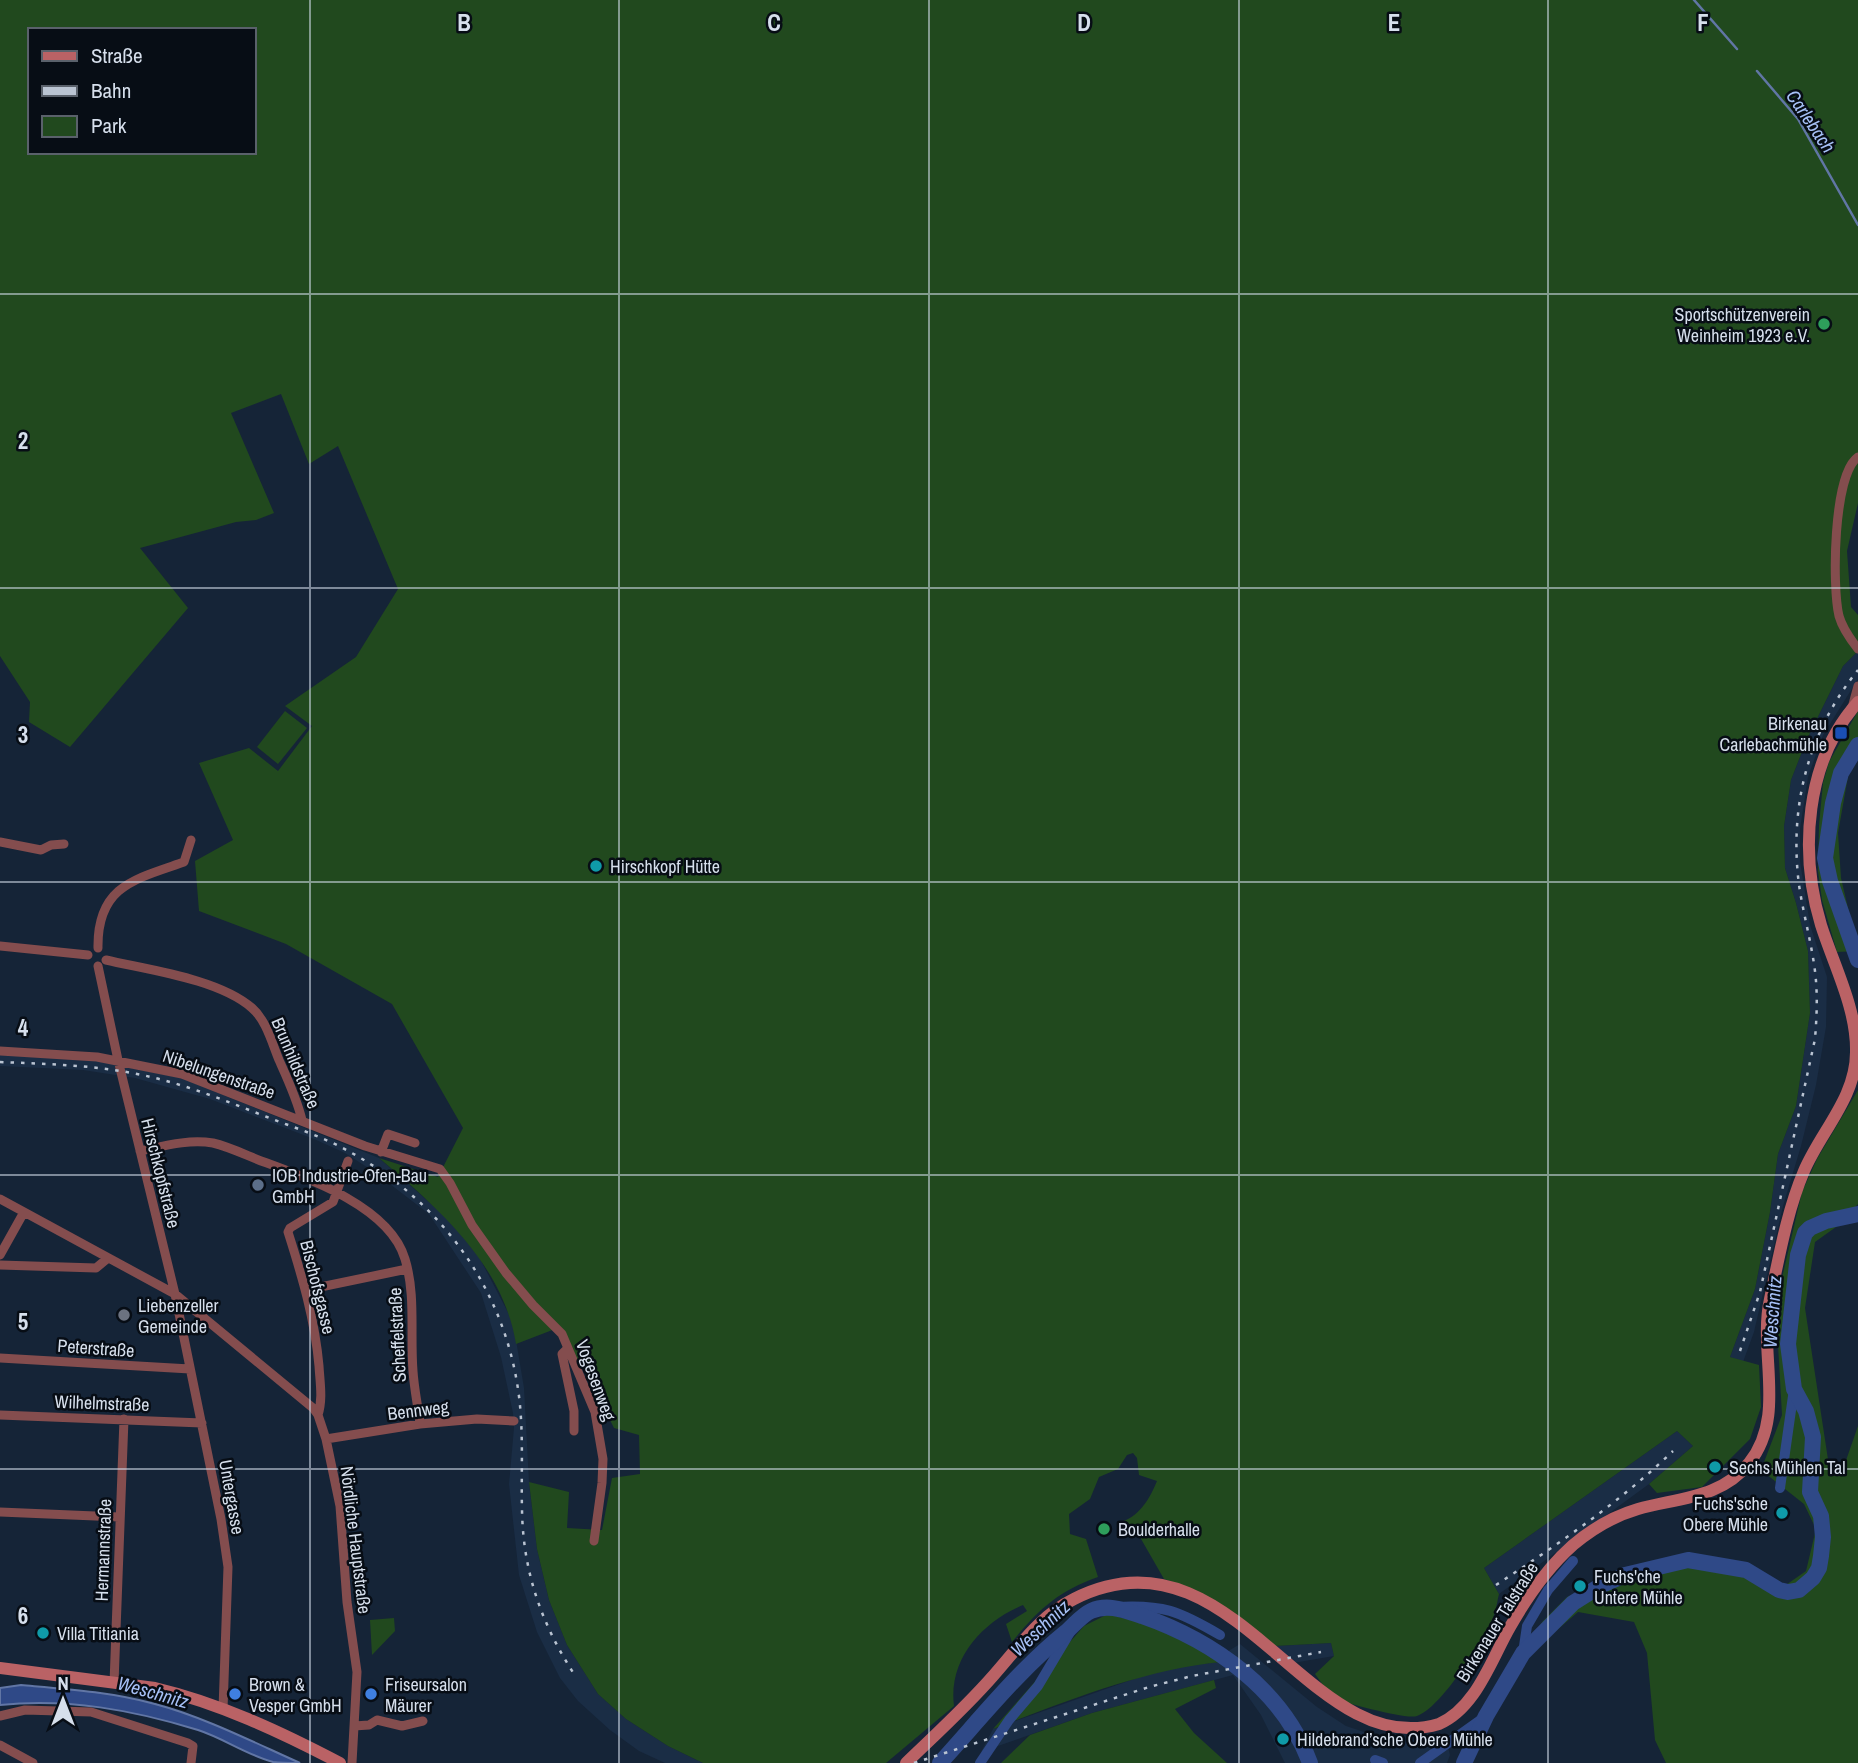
<svg xmlns="http://www.w3.org/2000/svg" width="1858" height="1763" font-family="'Archivo Narrow',sans-serif">
	<rect width="100%" height="100%" fill="#152437"/>
	<!-- built -->
	<path fill="#1a2d45" d="M1858 651V679L1823 735 1808 777 1800 829V861L1810 925 1827 977 1826 1027 1816 1085 1801 1146 1783 1206 1754 1332 1743 1362 1730 1357 1755 1289 1770 1212 1778 1154 1796 1106 1810 1013 1808 951 1796 903 1785 868 1784 826 1791 780 1807 739 1843 666Z
		M0 1055 83 1058 181 1078 379 1158 446 1217 478 1255 513 1322 524 1388 529 1482 537 1549 549 1600 567 1645 598 1694 626 1719 668 1746 703 1763H665L639 1751 610 1730 578 1701 560 1678 537 1632 519 1575 509 1484 514 1428 513 1413 501 1357 481 1293 429 1214 373 1171 345 1153 314 1139 210 1099 135 1078 83 1070 0 1066Z
		M1677 1431 1693 1446 1649 1484 1499 1594 1484 1568Z
		M1331 1643 1334 1656 1287 1664 1275 1646Z
		M1240 1644 1317 1707 1346 1726 1397 1743 1445 1734 1450 1755 1447 1763H1285L1261 1715 1233 1675 1092 1713 981 1752 993 1729 1151 1673 1190 1665 1221 1662 1225 1665 1220 1656Z"/>
	<!-- green -->
	<path fill="#21491e" fill-rule="evenodd" d="M0 0H1858V503L1847 551 1851 607 1858 615V651L1843 666 1807 739 1791 780 1784 826 1785 868 1796 903 1808 951 1810 1013 1796 1106 1778 1154 1770 1212 1755 1289 1730 1357 1759 1365 1761 1407 1750 1439 1702 1487 1657 1493 1649 1484 1693 1446 1677 1431 1484 1568 1499 1594C1497 1602 1496 1612 1492 1620 1481 1643 1441 1708 1417 1716 1406 1720 1349 1703 1333 1699L1315 1674 1334 1656 1331 1643 1275 1646C1239 1619 1207 1592 1164 1579L1137 1532 1131 1533 1123 1521C1140 1516 1151 1496 1157 1481L1139 1475 1137 1458 1133 1453 1127 1455 1118 1469 1099 1477 1090 1499 1069 1514 1070 1534 1086 1539 1098 1577C1058 1591 1038 1610 1012 1642L1006 1624 1027 1611 1023 1605C982 1622 948 1659 954 1706L886 1763H703L668 1746 626 1719 598 1694 567 1645 549 1600 537 1549 529 1482 569 1492 567 1528 602 1530 612 1478 640 1474 639 1435 614 1428 585 1370 555 1329 516 1344C503 1264 438 1208 379 1158L438 1177 463 1128 392 1004 286 944 199 911 195 861 233 840 199 763 249 748 278 771 312 726 285 706 356 657 398 589 338 446 309 464 281 394 231 413 274 513 256 520 236 522 140 548 188 608 70 747 29 722 30 702 0 656ZM30 30H254V152H30Z
		M285 711 307 728 278 764 257 747Z
		M1858 711V750L1849 771 1838 833 1841 878 1858 951 1837 952 1822 900 1818 871 1819 825 1823 783 1829 762Z
		M1858 1090V1204L1836 1227 1815 1242 1805 1308 1829 1466 1843 1469 1858 1426V1763H1666L1655 1740 1647 1653 1634 1622 1578 1612 1529 1654 1542 1622 1567 1597 1630 1567 1685 1558 1735 1569 1783 1587 1806 1571 1816 1529 1804 1504 1761 1470 1782 1415 1777 1327 1778 1295 1802 1192 1817 1159Z
		M1108 1614 1170 1631 1221 1662C1142 1670 1067 1701 993 1729L1084 1626Z
		M394 1618 395 1631 372 1655 370 1620Z
		M1214 1680 1216 1688 1175 1709 1194 1733 1227 1763H1001L1030 1735 1092 1713Z"/>
	<!-- water -->
	<path fill="#2f4987" stroke="#6176a5" stroke-width="2" d="M21 1685C66 1689 111 1692 155 1704 204 1717 253 1742 300 1763 291 1763 281 1763 273 1762 247 1755 223 1738 198 1730 133 1710 68 1698 0 1705V1688Z"/>
	<g fill="none" stroke-linecap="round" stroke-linejoin="round">
		<!-- stream -->
		<path stroke="#6176a5" stroke-width="2.5" d="M1694 0 1737 49
			M1757 71 1798 119 1858 225"/>
		<!-- canal -->
		<path stroke="#2f4987" stroke-width="10" d="M1780 1488 1794 1389
			M1115 1607C1163 1604 1179 1611 1220 1635
			M1523 1653 1527 1626 1548 1590 1573 1561
			M1375 1760 1383 1763
			M980 1763 1009 1720 1038 1686 1075 1624
			M1420 1763 1486 1716"/>
		<!-- river -->
		<path stroke="#2f4987" stroke-width="16" d="M1858 745 1841 773 1833 803 1825 858 1830 881 1858 960
			M940 1763C981 1718 1019 1670 1066 1632 1074 1625 1082 1615 1091 1611 1108 1603 1126 1611 1142 1616 1214 1641 1283 1690 1310 1763
			M1464 1763 1486 1716 1523 1653 1573 1603 1600 1586 1625 1575 1688 1560 1746 1570 1779 1590 1788 1592 1799 1590 1813 1578 1819 1568 1821 1556 1823 1537 1821 1516 1810 1492 1813 1437 1806 1411 1794 1389 1788 1344 1798 1255 1805 1233 1810 1228 1826 1221 1858 1214"/>
		<!-- minor -->
		<path stroke="#844d4e" stroke-width="9" d="M1858 457C1833 474 1832 587 1839 616 1842 627 1851 640 1858 649
			M1852 708 1858 686
			M0 842 41 850 51 845 64 844
			M0 946 88 955
			M98 948C97 886 135 879 184 862L191 840
			M106 960C149 970 219 979 252 1008 266 1020 272 1043 279 1060 288 1080 297 1099 302 1120
			M98 966 118 1060 175 1294 221 1519 228 1567 223 1709
			M0 1051 97 1057 182 1074 365 1146 440 1169 450 1183 472 1225 506 1273 533 1305 562 1334 595 1412 603 1459 602 1483 594 1541
			M140 1151C164 1146 188 1139 213 1143 230 1147 248 1156 264 1162 308 1178 390 1207 405 1259 416 1295 410 1333 413 1371 414 1388 418 1406 420 1424
			M381 1152 388 1134 415 1143
			M0 1199 175 1294 313 1408 318 1415 326 1439 340 1506 347 1602 357 1672 352 1763
			M0 1255 24 1212
			M0 1265 96 1268 108 1258
			M306 1290 407 1269
			M567 1349 562 1354 574 1411V1431
			M0 1358 190 1369
			M0 1415 202 1423
			M318 1415C323 1399 320 1383 319 1366 315 1320 302 1276 288 1232L290 1228 333 1202 348 1161
			M326 1439 420 1424 477 1419 514 1421
			M0 1512 119 1517
			M114 1683 124 1419
			M0 1716 25 1710 91 1712 188 1743 193 1746 191 1763
			M354 1726 369 1725 377 1720 402 1726 423 1721
			M0 1745 33 1763"/>
		<!-- secondary -->
		<path stroke="#ba6265" stroke-width="12" d="M0 1668 155 1688C219 1703 281 1732 340 1763
			M906 1763C935 1735 966 1707 993 1676 1018 1648 1039 1616 1074 1599 1233 1518 1308 1763 1439 1724 1476 1708 1491 1660 1510 1627 1527 1597 1547 1568 1573 1545 1592 1529 1614 1516 1638 1509 1678 1498 1722 1498 1749 1463 1787 1416 1758 1353 1770 1299 1779 1257 1787 1211 1804 1171 1821 1131 1856 1098 1856 1052 1857 1009 1834 966 1821 925 1799 852 1805 761 1858 702"/>
		<!-- rail -->
		<path stroke="#bac4d2" stroke-width="2.5" stroke-dasharray="3.5 7" stroke-linecap="butt" d="M0 1062C48 1064 95 1065 142 1075 185 1084 226 1101 267 1117 295 1128 324 1137 350 1152 440 1201 503 1287 518 1389 524 1429 521 1470 522 1510 523 1571 541 1623 574 1674
			M1740 1351 1760 1292 1815 1039C1817 1014 1818 989 1814 964 1810 937 1803 912 1799 885 1789 806 1808 732 1858 670
			M1496 1585C1557 1545 1620 1502 1673 1451
			M914 1763 1149 1687 1192 1676 1321 1652"/>
	</g>
	<!-- grid -->
	<path fill="none" stroke="#d6dfec" stroke-width="2" stroke-opacity="0.55" d="M310 0V1763M619 0V1763M929 0V1763M1239 0V1763M1548 0V1763M0 294H1858M0 588H1858M0 882H1858M0 1175H1858M0 1469H1858"/>
	<!-- markers -->
	<g fill="#2e9e5b" stroke="#070d15" stroke-width="2.5">
		<circle cx="1824" cy="324" r="7"/>
		<circle cx="1104" cy="1529" r="7"/>
	</g>
	<rect fill="#1a4fb4" stroke="#070d15" stroke-width="2.5" x="1834" y="726" width="14" height="14" rx="3.5"/>
	<g fill="#0f9aa8" stroke="#070d15" stroke-width="2.5">
		<circle cx="596" cy="866" r="7"/>
		<circle cx="1715" cy="1467" r="7"/>
		<circle cx="1782" cy="1513" r="7"/>
		<circle cx="1580" cy="1586" r="7"/>
		<circle cx="43" cy="1633" r="7"/>
		<circle cx="1283" cy="1739" r="7"/>
	</g>
	<circle fill="#5c6f8a" stroke="#070d15" stroke-width="2.5" cx="258" cy="1185" r="7"/>
	<circle fill="#6b7280" stroke="#070d15" stroke-width="2.5" cx="124" cy="1315" r="7"/>
	<g fill="#3f7fe0" stroke="#070d15" stroke-width="2.5">
		<circle cx="235" cy="1694" r="7"/>
		<circle cx="371" cy="1694" r="7"/>
	</g>
	<g text-anchor="middle" dominant-baseline="central" stroke-width="5" stroke-linejoin="round" paint-order="stroke">
		<!-- poi labels -->
		<g font-size="18" fill="#d6dfec" stroke="#070d15" text-anchor="start">
			<text x="1810" y="314" text-anchor="end">Sportschützenverein<tspan x="1810" dy="21">Weinheim 1923 e.V.</tspan></text>
			<text x="1827" y="723" text-anchor="end">Birkenau<tspan x="1827" dy="21">Carlebachmühle</tspan></text>
			<text x="610" y="866">Hirschkopf Hütte</text>
			<text x="272" y="1175">IOB Industrie-Ofen-Bau<tspan x="272" dy="21">GmbH</tspan></text>
			<text x="138" y="1305">Liebenzeller<tspan x="138" dy="21">Gemeinde</tspan></text>
			<text x="1729" y="1467">Sechs Mühlen Tal</text>
			<text x="1768" y="1503" text-anchor="end">Fuchs'sche<tspan x="1768" dy="21">Obere Mühle</tspan></text>
			<text x="1118" y="1529">Boulderhalle</text>
			<text x="1594" y="1576">Fuchs'che<tspan x="1594" dy="21">Untere Mühle</tspan></text>
			<text x="57" y="1633">Villa Titiania</text>
			<text x="249" y="1684">Brown &amp;<tspan x="249" dy="21">Vesper GmbH</tspan></text>
			<text x="385" y="1684">Friseursalon<tspan x="385" dy="21">Mäurer</tspan></text>
			<text x="1297" y="1739">Hildebrand’sche Obere Mühle</text>
		</g>
		<!-- street labels -->
		<g font-size="18" fill="#d6dfec" stroke="#070d15">
			<text transform="translate(296 1063) rotate(67)">Brunhildstraße</text>
			<text transform="translate(219 1074) rotate(19)">Nibelungenstraße</text>
			<text transform="translate(161 1173) rotate(76)">Hirschkopfstraße</text>
			<text transform="translate(318 1287) rotate(76)">Bischofsgasse</text>
			<text transform="translate(397 1335) rotate(-93)">Scheffelstraße</text>
			<text transform="translate(96 1348) rotate(4)">Peterstraße</text>
			<text transform="translate(596 1380) rotate(70)">Vogesenweg</text>
			<text transform="translate(102 1403) rotate(2)">Wilhelmstraße</text>
			<text transform="translate(418 1410) rotate(-7)">Bennweg</text>
			<text transform="translate(232 1497) rotate(80)">Untergasse</text>
			<text transform="translate(356 1540) rotate(83)">Nördliche Hauptstraße</text>
			<text transform="translate(103 1550) rotate(-88)">Hermannstraße</text>
			<text transform="translate(1497 1622) rotate(-58)">Birkenauer Talstraße</text>
		</g>
		<!-- water labels -->
		<g font-size="19" font-style="italic" fill="#a6c0f6" stroke="#070d15">
			<text transform="translate(1811 121) rotate(56)">Carlebach</text>
			<text transform="translate(1772 1312) rotate(-86)">Weschnitz</text>
			<text transform="translate(1040 1628) rotate(-43)">Weschnitz</text>
			<text transform="translate(153 1692) rotate(16)">Weschnitz</text>
		</g>
	</g>
	<g font-size="23" text-anchor="middle" font-weight="bold" fill="#d6dfec" stroke="#070d15" stroke-width="5" stroke-linejoin="round" paint-order="stroke">
		<text x="464" y="31">B</text>
		<text x="774" y="31">C</text>
		<text x="1084" y="31">D</text>
		<text x="1394" y="31">E</text>
		<text x="1703" y="31">F</text>
		<text x="23" y="449">2</text>
		<text x="23" y="743">3</text>
		<text x="23" y="1036">4</text>
		<text x="23" y="1330">5</text>
		<text x="23" y="1624">6</text>
	</g>
	<!-- legend -->
	<rect x="28" y="28" width="228" height="126" fill="#070d15" stroke="#5a616b" stroke-width="2"/>
	<rect x="42" y="51" width="35" height="10" fill="#ba6265" stroke="#5a616b" stroke-width="2"/>
	<text x="91" y="63" font-size="21" fill="#d6dfec">Straße</text>
	<rect x="42" y="86" width="35" height="10" fill="#bac4d2" stroke="#5a616b" stroke-width="2"/>
	<text x="91" y="98" font-size="21" fill="#d6dfec">Bahn</text>
	<rect x="42" y="116" width="35" height="21" fill="#21491e" stroke="#5a616b" stroke-width="2"/>
	<text x="91" y="133" font-size="21" fill="#d6dfec">Park</text>
	<!-- north arrow -->
	<g transform="translate(63 1700)" stroke="#070d15" stroke-width="5" paint-order="stroke">
	<path d="M0-5L12 26L0 18L-12 26Z" fill="#d6dfec"/>
	<text y="-10" font-size="19" font-weight="bold" text-anchor="middle" fill="#d6dfec">N</text>
	</g>
</svg>
